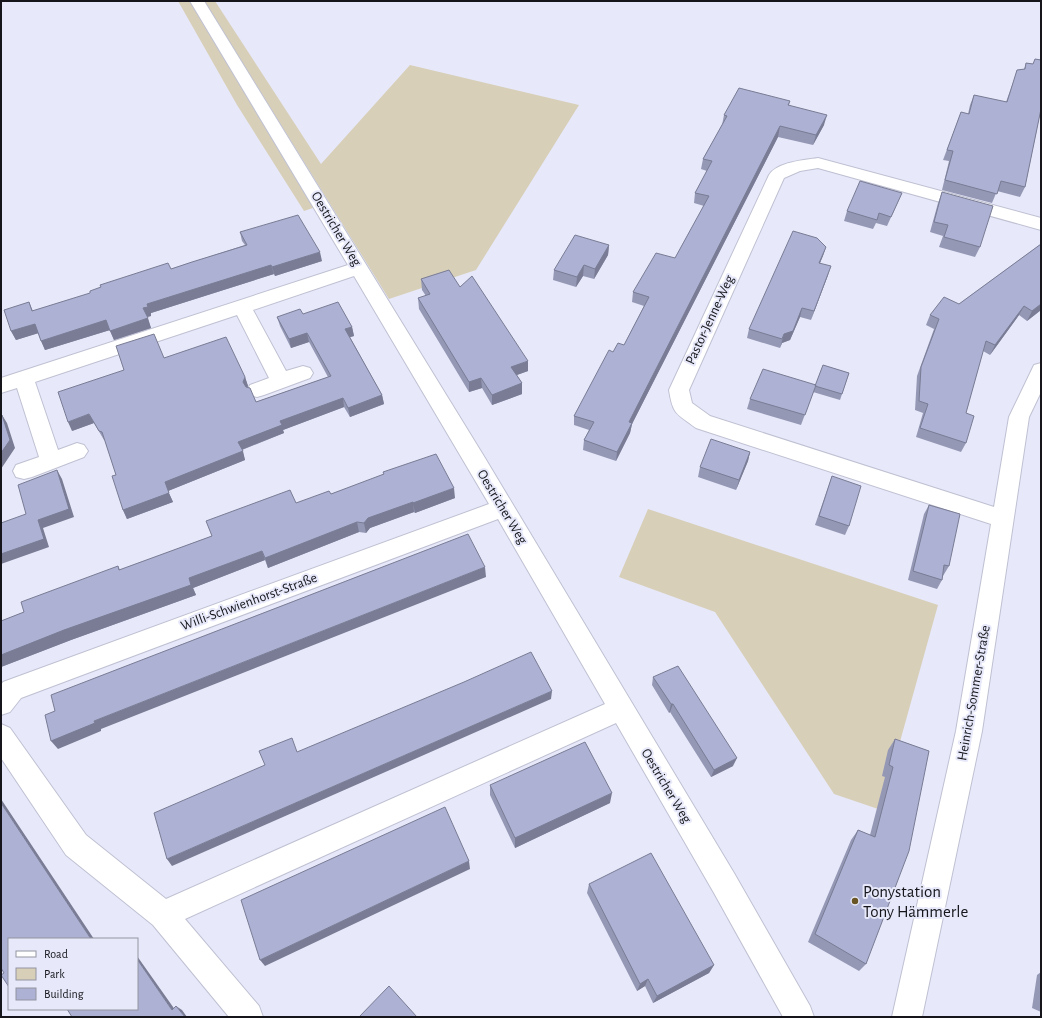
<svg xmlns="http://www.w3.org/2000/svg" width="1042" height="1018" font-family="'Alegreya Sans',sans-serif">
	<rect width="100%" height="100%" fill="#e7e9fa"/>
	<!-- green -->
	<path fill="#d8cfb9" d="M178 1H191L316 207 304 211 237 105Z
		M204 1H215L321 164 410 65 579 105 476 270 389 299Z
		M648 509 938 605 881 810 834 794 715 612 619 577Z"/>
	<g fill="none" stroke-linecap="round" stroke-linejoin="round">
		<defs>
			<path id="street" d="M190 1H204L485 458 734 873 810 1006 814 1017H783L714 893 616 723 185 919 259 1006 263 1017H229L153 925 66 855 1 758V724L10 728 86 835 166 899 605 704 498 519 21 698 10 712 1 715V685L3 682 489 504 354 276 253 310 286 371 303 366 310 368 313 373 310 378 264 395 257 397 250 395 247 390 250 385 269 378 237 315 35 382 58 450 77 443 84 445 88 451 84 457 32 477 24 479 16 477 13 471 16 465 39 457 17 388 1 393V378L348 265Z
				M818 158 1041 218V230L818 168 800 171 784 178 689 390 692 403 710 416 994 507 1009 417 1034 365 1041 363V392L1029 417 982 731 922 1017H892L956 731 991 524 696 428C676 413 673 415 669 390L769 175C777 162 804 160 818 158Z"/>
		</defs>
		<!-- street casing -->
		<use href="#street" stroke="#bfc1d2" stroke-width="2"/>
		<!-- street -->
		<use href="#street" fill="#fff" fill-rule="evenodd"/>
	</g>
	<!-- wall -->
	<path fill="#9598b5" d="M1035 59 1041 60V114H1040L1025 187 1020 197 997 191 992 203 942 190 949 161 943 160 961 112 968 114 970 105 974 95 1006 102 1014 80 1017 70 1024 69 1026 63 1033 64Z
		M790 101 789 105 824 125 813 145 778 137 632 424 630 433 616 461 583 450 584 440 589 430 574 425V416L613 352 624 345 644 306 632 302 633 292 675 258 704 206 694 203 695 193 707 171 701 169 703 159 722 125 724 115Z
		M942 192 980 247 975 257 939 247 943 236 930 232 938 203Z
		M902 193 898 202 887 226 876 223 873 229 844 221 847 211Z
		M240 232 322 261 275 276 274 274 151 313V316L147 317 151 328 114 340 110 330 45 350 38 333 16 340 11 331 29 302 33 311 171 269 245 245 242 241Z
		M1041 244V310L1027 321 1019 315 990 355 983 351 966 413V443L961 452 916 437 923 413 915 410 917 376 934 329 926 325 930 315 959 304Z
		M609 245 608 255 594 279 583 276 576 287 553 280 554 270Z
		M826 247 820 263 828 275 811 320 800 317 790 340 782 343 780 348 747 338 749 329Z
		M421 279 460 287 528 371 517 375 522 383V394L492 405 482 388 469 392 419 309 418 298 426 296 422 290Z
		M303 314 352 327 354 336 350 337 382 395 384 404 350 417 344 407 283 430 284 433 242 450 245 460 168 491 173 502 127 519 123 510 116 475 105 440H104L94 423 72 431 164 358 245 377 248 386 247 387 256 402 328 377 309 342 291 348 280 326 277 317Z
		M823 365 849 373 840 400 813 392Z
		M816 385 801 425 747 409 750 399Z
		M750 452 748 461 736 490 698 477 700 467Z
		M383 472 455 498 415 513 414 512 370 528 366 533 359 532 268 568 265 560 193 588 196 595 71 640 1 667V621L24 612 118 566 120 570 212 536 296 503 331 494 384 475Z
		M832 476 849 526 845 535 815 525Z
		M929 505 949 566 943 576V575L942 580 937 589 908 580 924 514Z
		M653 677 733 766 711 777 670 712 669 713 652 685Z
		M895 739 929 751 866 964 859 971 808 942 851 840 858 830 870 835 885 777 882 776 888 750Z
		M490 785 610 803 515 848 490 795Z
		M589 884 714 965 709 973 653 1003 645 986 637 991 587 893Z
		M1041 972V1012L1032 1008 1037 975Z"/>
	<!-- shaded-wall -->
	<path fill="#797c94" d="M827 115 824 125 813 145 816 135Z
		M780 126 778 137 632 424 630 433 616 461 617 452 629 422Z
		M609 245 608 255 594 279 595 269Z
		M826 247 823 256 816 272 819 263Z
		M320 252 322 261 275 276 272 267Z
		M271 265 274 274 151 313V316L147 317 143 308 147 304Z
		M584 265 583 276 576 287 577 277Z
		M831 266 828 275 811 320 814 311Z
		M1041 304V310L1027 321 1032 311Z
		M1024 306 1019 315 990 355 995 345Z
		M802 308 800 317 790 340 782 343 780 348 784 334Z
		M148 318 151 328 114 340 110 331Z
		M106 320 110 330 45 350 41 341Z
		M35 324 39 333 16 340 11 331Z
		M352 327 354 336 347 338 345 329Z
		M307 333 309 342 291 348 289 339Z
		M528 361V371L511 377V367Z
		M245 377 248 386 246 391 243 382Z
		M481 378 482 388 469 392V382Z
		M522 383V394L492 405V395Z
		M382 395 384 404 350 417 348 408Z
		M343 398 344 407 283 430 284 433 241 450 238 442 280 421Z
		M89 414 94 423 72 431 68 422Z
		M2 415 7 423 15 448 1 469Z
		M243 451 245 460 168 491 173 502 127 519 123 510 165 482Z
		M750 452 748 461 736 490 739 480Z
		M57 470 62 479 74 517 43 528 49 547 1 564V554L38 520Z
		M454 488 455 498 415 513 413 503Z
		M413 502 414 512 370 528 366 533 364 523 368 518Z
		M357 522 359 532 268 568 265 558Z
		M262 551 265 560 193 588 196 595 71 640 1 667V655L189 578Z
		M485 567 486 577 101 729V731L58 749 51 741 94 721Z
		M552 691 551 699 172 866 167 859Z
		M671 704H673L670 712 669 713Z
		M737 758 733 766 711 777 714 770Z
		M612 793 610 803 515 848V838Z
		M1 799 94 939H91L1 803Z
		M469 861 470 869 265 966 260 960Z
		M137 956 178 1014 172 1010 137 959Z
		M714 965 709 973 653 1003 657 996Z
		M648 979 645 986 637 991 640 984Z
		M176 1006 182 1010 187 1017H185Z"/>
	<!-- building -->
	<path fill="#adb1d3" stroke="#797c94" d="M1035 59 1041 60V109L1025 187 1001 181 997 194 945 180 953 151 947 150 961 112 969 114 974 95 1007 102 1017 70 1025 69 1026 63 1033 64Z
		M739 88 790 101 788 105 827 115 816 135 780 126 629 422 632 423 617 452 584 440 594 422 574 416 609 350 613 352 618 343 624 345 649 297 633 292 656 253 675 258 709 196 695 193 712 161 703 159 727 116 724 115Z
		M860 181 902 193 891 217 879 213 877 220 847 211Z
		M942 192 993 206 980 247 944 237 948 225 934 222Z
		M298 215 320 252 272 267 271 265 147 304 148 307 143 308 148 318 110 331 106 320 41 341 35 324 11 331 4 310 29 302 32 311 90 293V291L101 287 100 285 168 263 171 269 192 262 247 245 240 232Z
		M793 231 817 238 826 247 819 263 831 266 814 311 802 308 793 331 784 334 782 339 749 329Z
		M575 235 609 245 595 269 584 265 577 277 554 270Z
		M1041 244V304L1032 311 1024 306 995 345 986 341 966 413 974 416 966 443 920 428 928 404 919 401 921 367 939 319 930 315 944 297 959 304Z
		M449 270 460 287 472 276 528 361 511 367 522 383 492 395 481 378 469 382 418 298 430 294 421 279Z
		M338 302 352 327 345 329 382 395 348 408 343 398 280 421 282 425 238 442 243 451 165 482 169 493 123 510 112 476 116 475 102 432 99 431 89 414 68 422 58 392 124 370 116 346 154 334 164 358 226 337 245 377 243 382 246 387 250 388 256 402 331 376 307 333 289 339 277 317 300 309 303 314Z
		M823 365 849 373 842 394 815 386Z
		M763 369 816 385 805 415 750 399Z
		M1 415H2L10 440 1 453Z
		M711 439 750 452 739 480 700 467Z
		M436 454 454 488 413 503V502L368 518 364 523 357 522 265 558 262 551 189 578 191 585 64 630 1 655V621L24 612 21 602 118 566 119 570 212 536 206 521 290 490 296 503 329 491 331 494 384 474 383 472Z
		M57 470 69 509 38 520 44 539 1 554V523L26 514 18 485Z
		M832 476 861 486 849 526 819 516Z
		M929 505 960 514 949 566 944 565 942 580 913 571Z
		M468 534 485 567 94 721 95 723 51 741 45 715 55 711 51 695Z
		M531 652 552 691 167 859 154 813 265 765 259 751 292 738 297 752 464 682Z
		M678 666 737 758 714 770 673 704H671L653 677Z
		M895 739 929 751 909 851 866 964 815 934 858 830 875 837 893 767 889 765Z
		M585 742 612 793 515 838 490 785Z
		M1 803 91 939H9V987L1 975 4 973 1 968Z
		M445 807 469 861 260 960 241 900Z
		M651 853 714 965 657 996 648 979 640 984 589 884Z
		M137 959 172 1010 176 1006 185 1017H72L67 1009H137Z
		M389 986 417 1017H359Z"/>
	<!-- markers -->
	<circle fill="#695524" stroke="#e7e9fa" stroke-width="1.5" cx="855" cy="901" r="4"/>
	<g text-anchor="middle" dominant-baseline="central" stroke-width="4" stroke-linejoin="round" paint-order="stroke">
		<!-- street labels -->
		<g font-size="14" fill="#15151b" stroke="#e7e9fa">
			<text transform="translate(336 229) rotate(59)">Oestricher Weg</text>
			<text transform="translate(710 320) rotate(-65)">Pastor-Jenne-Weg</text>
			<text transform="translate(502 507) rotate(59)">Oestricher Weg</text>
			<text transform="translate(249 602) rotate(-20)">Willi-Schwienhorst-Straße</text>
			<text transform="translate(974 693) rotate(-80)">Heinrich-Sommer-Straße</text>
			<text transform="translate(666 786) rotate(59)">Oestricher Weg</text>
		</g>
		<!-- near-poi labels -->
		<g font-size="17" fill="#15151b" stroke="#e7e9fa" text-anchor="start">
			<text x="863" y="891">Ponystation<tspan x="863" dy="20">Tony Hämmerle</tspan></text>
		</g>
	</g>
	<!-- border -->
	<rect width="1042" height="1018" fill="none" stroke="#15151b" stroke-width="4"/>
	<!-- legend -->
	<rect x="8" y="938" width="130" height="72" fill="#e7e9fa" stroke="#9394a1"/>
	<rect x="16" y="951" width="20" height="6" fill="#ffffff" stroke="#9394a1"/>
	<text x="44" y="958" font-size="12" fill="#15151b">Road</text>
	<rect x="16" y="968" width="20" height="12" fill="#d8cfb9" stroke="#9394a1"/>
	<text x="44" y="978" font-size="12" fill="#15151b">Park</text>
	<rect x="16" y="988" width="20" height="12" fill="#adb1d3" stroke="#9394a1"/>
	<text x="44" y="998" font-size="12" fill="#15151b">Building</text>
</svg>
